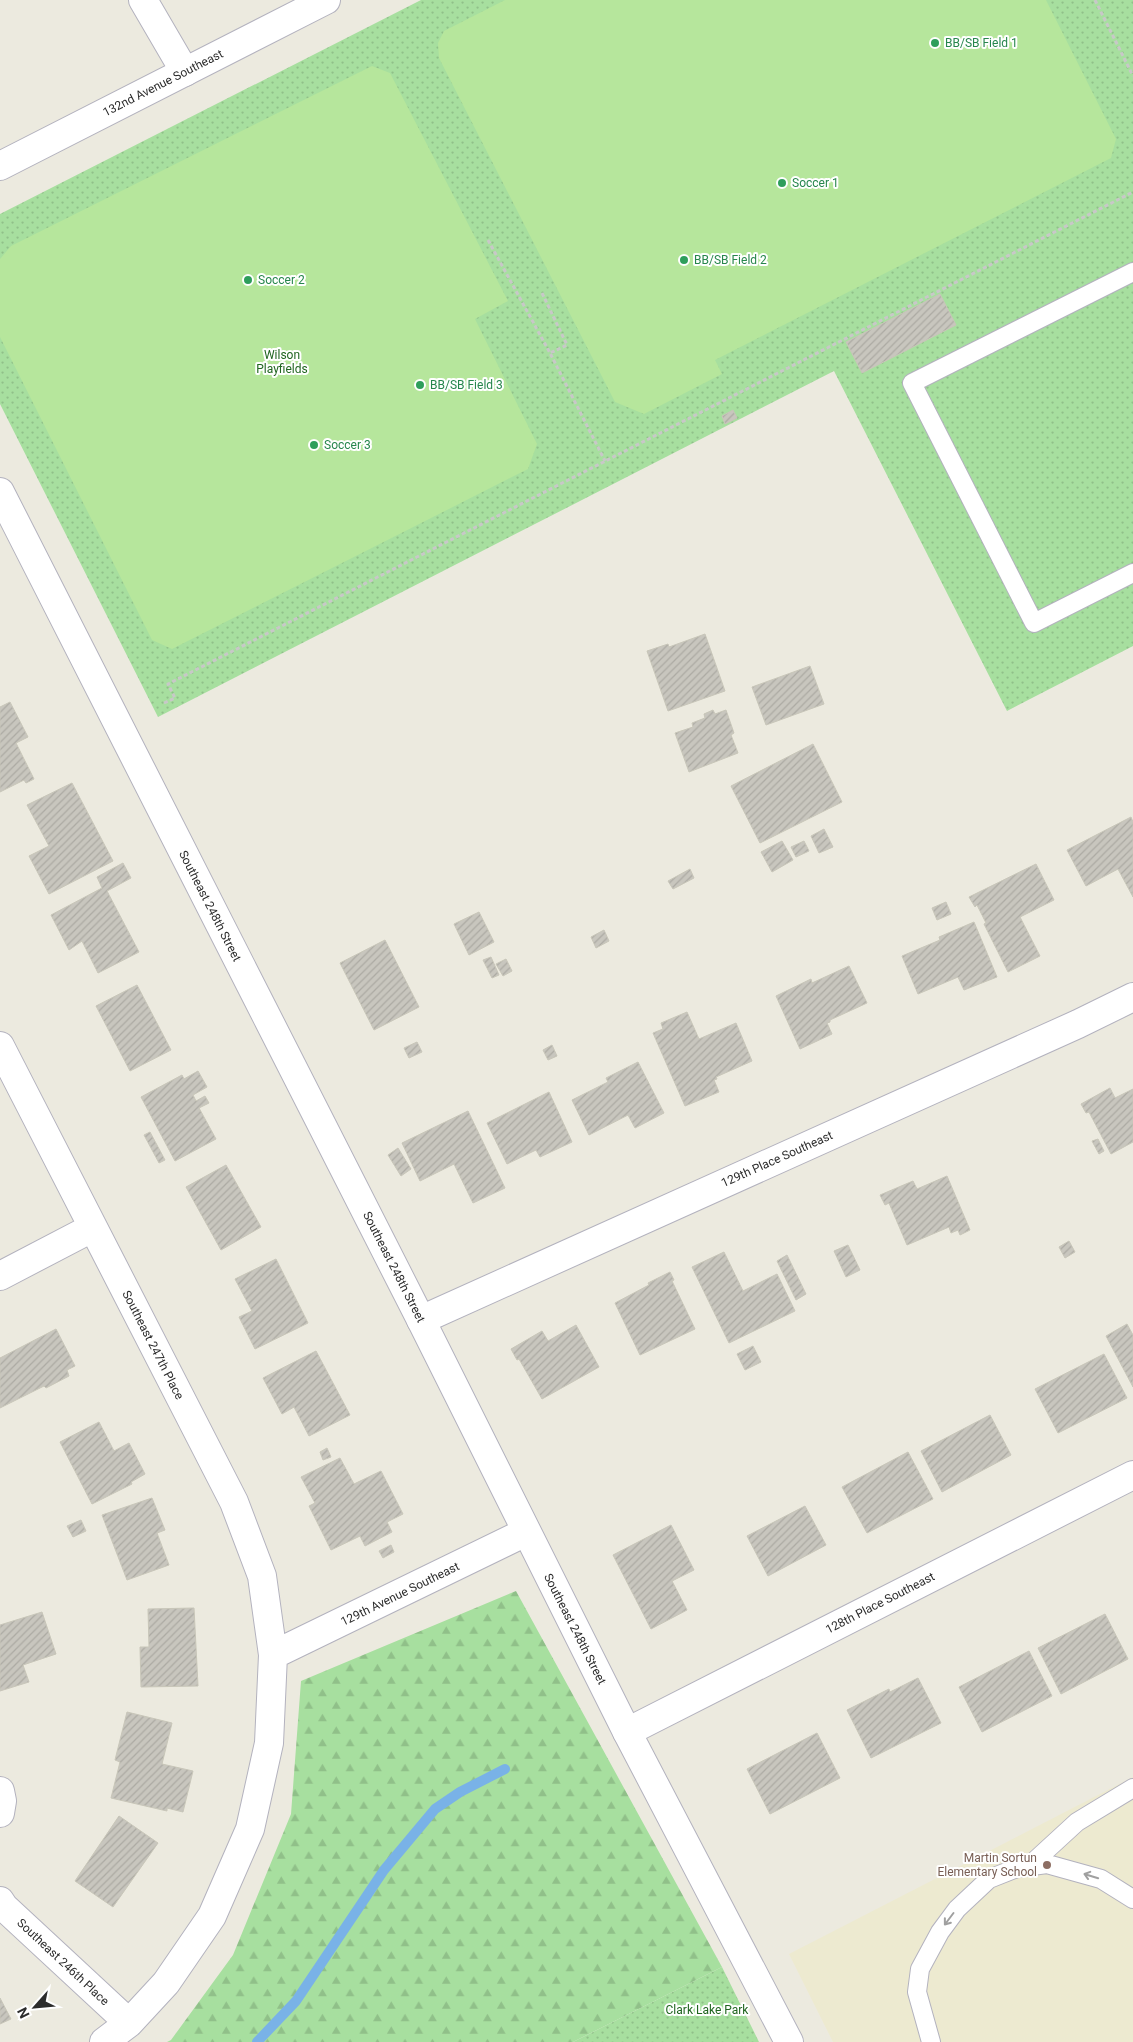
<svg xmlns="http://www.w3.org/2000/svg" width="1133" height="2042" font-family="Roboto,sans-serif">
	<defs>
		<pattern id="grass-dots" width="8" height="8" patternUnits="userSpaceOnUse" patternTransform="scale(1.25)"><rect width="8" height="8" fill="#a7df9f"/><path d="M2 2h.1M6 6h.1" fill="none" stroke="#90c089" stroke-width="1.8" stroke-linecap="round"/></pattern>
		<pattern id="forest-firs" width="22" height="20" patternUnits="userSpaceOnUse" patternTransform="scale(1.25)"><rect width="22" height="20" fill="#a7df9f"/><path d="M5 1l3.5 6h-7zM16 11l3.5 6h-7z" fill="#90c089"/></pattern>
		<pattern id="building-hatch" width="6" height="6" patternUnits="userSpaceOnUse" patternTransform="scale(1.25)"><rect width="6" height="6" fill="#c8c6be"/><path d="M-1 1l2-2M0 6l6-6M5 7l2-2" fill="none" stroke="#acaaa3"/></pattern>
	</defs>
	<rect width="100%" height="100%" fill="#eceadf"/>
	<!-- education -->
	<path fill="#edead0" d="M1133 1777V2042H833L789 1954Z"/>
	<!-- grass -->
	<path fill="url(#grass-dots)" d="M421 0H1133V646L1007 711 834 371 158 717 0 404V214Z
		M722 1967 759 2042H573Z"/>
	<!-- forest -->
	<path fill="url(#forest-firs)" d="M516 1591 722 1967 573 2042H167L171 2040 233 1955 291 1814 301 1681Z"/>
	<!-- pitch -->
	<path fill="#b6e69c" d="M505 0H1046L1116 139 1111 158 715 360 722 374 644 414 615 402 439 58 438 43 444 31Z
		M372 66 390 73 508 301 475 319 537 444 528 469 172 649 152 640 0 337V259L11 246Z"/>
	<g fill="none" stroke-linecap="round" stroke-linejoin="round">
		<!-- stream -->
		<path stroke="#79b2e7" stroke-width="10" d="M257 2042 296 2001 384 1870 435 1809 460 1792 505 1769"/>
	</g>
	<!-- building -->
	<path fill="url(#building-hatch)" stroke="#c8c6b9" d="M940 294 956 325 862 373 846 342Z
		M733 410 737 418 725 424 722 416Z
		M705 634 725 691 668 711 647 651 668 644 669 647Z
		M810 666 824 704 766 725 752 687Z
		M10 702 28 737 16 743 34 779 26 783 24 780 0 792V707Z
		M713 710 715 714 726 710 734 733 731 735 738 753 689 772 675 733 693 727 692 723 705 718 704 714Z
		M813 744 842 802 760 843 731 786Z
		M72 783 113 861 49 894 29 856 49 846 27 805Z
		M1131 817 1133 822V897L1118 869 1086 886 1067 850Z
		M824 829 833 847 819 853 811 836Z
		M782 841 793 860 772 872 761 852Z
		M804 841 809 851 796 857 791 847Z
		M123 863 131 878 107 891 139 952 98 973 82 941 69 950 51 915 102 888 97 877Z
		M1036 864 1054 900 1020 917 1040 956 1008 972 984 924 986 923 977 905 975 907 969 897Z
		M690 869 694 878 673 889 668 881Z
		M946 902 951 914 937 920 932 908Z
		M479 912 494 942 469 955 454 924Z
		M974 922 997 977 964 990 958 977 918 994 902 956 940 940 939 937Z
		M604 930 609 941 596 948 591 937Z
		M385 940 419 1007 374 1030 340 963Z
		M491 957 499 975 492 978 483 960Z
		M506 959 512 971 503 976 496 964Z
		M849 966 867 1003 830 1020V1022L827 1023 832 1034 800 1049 776 996 811 979 812 983Z
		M137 985 171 1050 130 1071 96 1006Z
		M687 1012 699 1039 736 1023 752 1061 716 1077 717 1079 714 1080 719 1092 685 1106 653 1033 663 1029 661 1023Z
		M417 1042 422 1052 409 1058 404 1048Z
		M552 1045 557 1056 548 1060 543 1050Z
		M638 1062 664 1113 635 1128 628 1115 589 1135 572 1100 608 1082 606 1078Z
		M198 1071 207 1087 193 1095 196 1101 205 1096 209 1103 199 1108 216 1139 175 1161 141 1097 182 1075 184 1079Z
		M1110 1088 1115 1098 1133 1089V1142L1111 1154 1089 1112 1086 1113 1081 1104Z
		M549 1092 572 1142 540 1157 536 1150 507 1164 487 1123Z
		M468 1111 505 1188 473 1203 454 1164 420 1181 402 1143Z
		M150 1132 165 1160 159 1163 144 1135Z
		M1098 1139 1104 1151 1099 1154 1092 1141Z
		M398 1148 411 1169 401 1176 388 1155Z
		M226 1165 261 1227 221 1250 186 1187Z
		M947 1176 970 1230 960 1235 958 1230 951 1233 949 1227 907 1245 889 1203 885 1205 880 1195 913 1181 917 1189Z
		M1069 1241 1075 1252 1065 1258 1059 1247Z
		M848 1245 860 1270 846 1277 834 1251Z
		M724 1252 743 1291 777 1274 795 1311 729 1343 692 1267Z
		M787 1255 806 1294 796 1300 777 1261Z
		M276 1259 308 1323 255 1349 239 1317 252 1311 235 1279Z
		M670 1272 674 1280 672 1281 695 1329 640 1355 615 1303 649 1285 648 1283Z
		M1127 1324 1133 1335V1387L1106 1336Z
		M576 1325 599 1367 542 1399 519 1359 517 1360 511 1349 542 1331 548 1341Z
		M56 1329 75 1366 67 1370 69 1376 46 1388 44 1386 0 1408V1358Z
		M753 1346 761 1362 745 1370 737 1354Z
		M316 1351 350 1415 309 1436 294 1407 282 1414 263 1378Z
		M1104 1354 1127 1398 1058 1433 1035 1389Z
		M990 1415 1011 1455 942 1492 921 1451Z
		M99 1422 114 1451 129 1443 145 1474 131 1482 132 1484 92 1504 60 1442Z
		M327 1448 331 1457 323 1460 320 1452Z
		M908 1452 933 1499 867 1533 842 1487Z
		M340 1458 354 1484 381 1471 403 1514 387 1522 392 1532 365 1546 360 1536 331 1550 309 1506 315 1503 301 1477Z
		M152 1498 165 1530 157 1533 169 1565 127 1580 102 1515Z
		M805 1506 826 1545 768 1576 747 1536Z
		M81 1520 86 1531 73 1537 67 1526Z
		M671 1525 694 1570 672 1581 687 1610 651 1629 613 1555Z
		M391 1545 394 1552 383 1558 379 1551Z
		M194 1608 198 1686 141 1687 140 1647H149L148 1609Z
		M42 1612 56 1654 23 1665 29 1682 0 1691V1625Z
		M1105 1614 1128 1659 1061 1694 1038 1648Z
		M1029 1651 1052 1696 982 1732 959 1687Z
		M918 1678 941 1723 871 1758 847 1710 889 1689 890 1692Z
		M127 1712 172 1723 162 1764 193 1771 183 1812 167 1808V1811L111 1798 120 1762 115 1760Z
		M817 1733 840 1778 770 1814 747 1769Z
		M119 1816 158 1843 113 1907 75 1881Z
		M0 1998 11 2019 0 2024Z"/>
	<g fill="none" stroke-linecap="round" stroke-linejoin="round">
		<defs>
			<path id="service" d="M1133 272 912 383 1034 623 1133 573
				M1028 1867 1077 1822 1133 1788
				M931 2042 917 1992 920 1969 940 1932 957 1909 989 1879 1017 1868 1047 1864 1101 1879 1133 1899"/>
			<path id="minor" d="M143 0 185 72
				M0 1046 234 1502 262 1576 273 1655 269 1743 250 1829 212 1916 166 1983 129 2023 104 2042
				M0 1276 92 1228
				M421 1320 1078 1024 1133 997
				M273 1655 526 1532
				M627 1732 1133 1475
				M0 1791 2 1801 0 1813
				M0 1901 4 1907 129 2023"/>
			<path id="tertiary" d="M0 492 421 1320 627 1732 789 2042"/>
			<path id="secondary" d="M0 166 326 0"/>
		</defs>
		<!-- service casing -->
		<use href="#service" stroke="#b3b2be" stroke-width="20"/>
		<!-- minor casing -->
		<use href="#minor" stroke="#b3b2be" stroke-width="30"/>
		<!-- tertiary casing -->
		<use href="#tertiary" stroke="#b3b2be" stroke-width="30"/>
		<!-- secondary casing -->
		<use href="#secondary" stroke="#b3b2be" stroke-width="30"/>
		<!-- path -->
		<path stroke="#c8c8c8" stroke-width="3" stroke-dasharray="4 2.5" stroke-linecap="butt" d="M1095 0 1133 76
			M488 240 550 353 605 461
			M542 293 567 345 550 353
			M164 703 175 698 168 684 1133 192"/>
		<!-- service -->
		<use href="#service" stroke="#fff" stroke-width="18"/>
		<!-- minor -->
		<use href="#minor" stroke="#fff" stroke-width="28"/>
		<!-- tertiary -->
		<use href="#tertiary" stroke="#fff" stroke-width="28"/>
		<!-- secondary -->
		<use href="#secondary" stroke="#fff" stroke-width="28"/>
	</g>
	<!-- one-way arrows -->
	<defs><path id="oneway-shaft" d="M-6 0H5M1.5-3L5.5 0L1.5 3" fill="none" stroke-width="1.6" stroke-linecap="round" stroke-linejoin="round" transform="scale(1.25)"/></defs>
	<g stroke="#a0a0a0">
		<use href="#oneway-shaft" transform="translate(1091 1876) rotate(-163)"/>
		<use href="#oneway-shaft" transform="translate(949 1919) rotate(127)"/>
	</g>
	<!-- markers -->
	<g fill="#2e9e5b" stroke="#fff" stroke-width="2">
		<circle cx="935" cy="43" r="5"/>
		<circle cx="782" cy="183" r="5"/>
		<circle cx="684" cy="260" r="5"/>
		<circle cx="248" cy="280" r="5"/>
		<circle cx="420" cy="385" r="5"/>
		<circle cx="314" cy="445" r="5"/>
	</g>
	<circle fill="#8d6e63" stroke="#fff" stroke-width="2" cx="1047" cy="1865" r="5"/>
	<g text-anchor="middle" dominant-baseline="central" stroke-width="4" stroke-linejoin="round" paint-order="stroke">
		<!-- leisure labels -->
		<g font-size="12" fill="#27864d" stroke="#fff" text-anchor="start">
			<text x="945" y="43">BB/SB Field 1</text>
			<text x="792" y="183">Soccer 1</text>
			<text x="694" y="260">BB/SB Field 2</text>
			<text x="258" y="280">Soccer 2</text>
			<text x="430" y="385">BB/SB Field 3</text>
			<text x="324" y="445">Soccer 3</text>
		</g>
		<!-- street labels -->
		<g font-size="12" fill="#2c2c2c" stroke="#fff">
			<text transform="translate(163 83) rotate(-27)">132nd Avenue Southeast</text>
			<text transform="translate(210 906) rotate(63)">Southeast 248th Street</text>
			<text transform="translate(777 1159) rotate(-24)">129th Place Southeast</text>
			<text transform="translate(394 1267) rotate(63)">Southeast 248th Street</text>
			<text transform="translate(153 1345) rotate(63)">Southeast 247th Place</text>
			<text transform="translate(400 1594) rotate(-26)">129th Avenue Southeast</text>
			<text transform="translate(880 1603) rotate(-27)">128th Place Southeast</text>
			<text transform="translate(575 1629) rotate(63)">Southeast 248th Street</text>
			<text transform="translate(63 1962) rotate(43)">Southeast 246th Place</text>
		</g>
		<!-- park labels -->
		<g font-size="12" fill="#206520" stroke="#fff">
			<text x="282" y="355">Wilson<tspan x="282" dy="14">Playfields</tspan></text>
			<text x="707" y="2010">Clark Lake Park</text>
		</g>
		<!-- education labels -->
		<g font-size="12" fill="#785e54" stroke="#fff" text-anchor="end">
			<text x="1037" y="1858">Martin Sortun<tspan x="1037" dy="14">Elementary School</tspan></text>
		</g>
	</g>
	<!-- north arrow -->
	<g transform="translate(35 2007) rotate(243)" stroke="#ffffff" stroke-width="4" paint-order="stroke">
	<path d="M0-4L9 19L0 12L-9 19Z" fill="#2c2c2c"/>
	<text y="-8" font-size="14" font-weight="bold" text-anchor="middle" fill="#2c2c2c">N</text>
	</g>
</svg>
